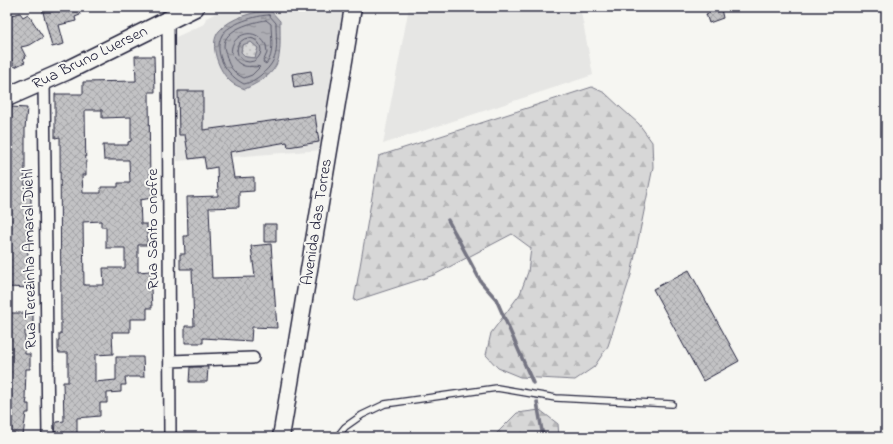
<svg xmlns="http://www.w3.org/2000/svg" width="893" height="444" font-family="'Indie Flower',sans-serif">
	<defs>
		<pattern id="grass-dots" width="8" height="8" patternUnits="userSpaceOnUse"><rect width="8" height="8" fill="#d7d7d7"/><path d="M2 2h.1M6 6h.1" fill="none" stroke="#b8b8b9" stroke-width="1.8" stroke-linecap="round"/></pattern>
		<pattern id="forest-firs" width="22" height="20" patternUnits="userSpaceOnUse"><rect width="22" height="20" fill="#d7d7d7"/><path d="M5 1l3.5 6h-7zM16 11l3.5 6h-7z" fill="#b8b8b9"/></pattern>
		<pattern id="water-ripples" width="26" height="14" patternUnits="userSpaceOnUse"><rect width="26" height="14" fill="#adadb3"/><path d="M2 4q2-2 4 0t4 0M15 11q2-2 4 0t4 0" fill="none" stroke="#8c8c93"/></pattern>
		<pattern id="building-cross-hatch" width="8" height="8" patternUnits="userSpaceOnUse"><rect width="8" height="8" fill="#c2c2c4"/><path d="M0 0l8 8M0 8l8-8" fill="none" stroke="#a6a6a9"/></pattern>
	</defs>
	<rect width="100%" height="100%" fill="#f6f6f2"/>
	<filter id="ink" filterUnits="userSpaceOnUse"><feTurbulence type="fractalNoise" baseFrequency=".025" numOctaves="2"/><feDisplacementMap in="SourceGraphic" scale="8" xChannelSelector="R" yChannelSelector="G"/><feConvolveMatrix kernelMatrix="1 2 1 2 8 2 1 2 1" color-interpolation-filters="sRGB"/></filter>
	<g filter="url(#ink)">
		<!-- built -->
		<path fill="#e6e6e4" d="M229 7H344L323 150 177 161 176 37 204 24 206 18Z
			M409 7H580L593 75 383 144Z"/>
		<!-- grass -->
		<path fill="url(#grass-dots)" stroke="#7c7c89" d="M251 42 258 48 255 58 246 57 241 52 242 45Z"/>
		<!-- forest -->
		<path fill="url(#forest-firs)" stroke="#7c7c89" d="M592 87 605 93 621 108 639 124 652 142 653 167 631 275 608 346 594 367 575 380 520 377 498 368 486 355 491 333 520 294 528 272 531 248 512 234 434 275 354 301 379 156Z
			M540 410 558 424 559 437H493L517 413Z"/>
		<!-- water -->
		<path fill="url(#water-ripples)" stroke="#757583" fill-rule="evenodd" d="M270 10 280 21C280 60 284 71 245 89 240 87 234 85 231 82 219 72 208 44 219 31 231 17 254 12 270 10ZM251 42 258 48 255 58 246 57 241 52 242 45Z"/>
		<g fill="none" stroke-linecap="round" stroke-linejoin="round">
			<!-- shore -->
			<path stroke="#5a5a6b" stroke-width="1" d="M269 15 276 23C276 47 281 58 261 75 256 79 250 83 244 84 228 76 212 54 222 35 228 24 257 15 269 15Z
				M266 20 271 24C271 36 275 55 266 64L263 62 267 53 266 45C249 16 214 50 242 65 247 68 255 65 260 67L252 75 244 78C235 74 229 67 227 58 226 54 224 49 224 46 224 29 253 22 266 20Z
				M237 50a12 12 0 1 1 24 0a12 12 0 1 1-24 0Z"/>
			<!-- stream -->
			<path stroke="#757583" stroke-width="3.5" d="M448 220 481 282 496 299 533 383
				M537 402 543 437"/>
		</g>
		<!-- building -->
		<path fill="url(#building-cross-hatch)" stroke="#22223b" fill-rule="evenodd" d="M47 7H78L80 15 75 17 76 21 59 25 64 44 52 47 42 8Z
			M721 9 723 18 709 23 706 14Z
			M20 13 23 17 28 14 43 37 30 45 21 47 26 57 23 59 25 62 15 67 7 52V16Z
			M135 56H154L155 92H149L150 188H152V198L140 200 141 224H147V245H138V272L150 271 152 308H147V319H130V332H112L113 354 95 355V382L116 380V357H143L144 377H125L126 385H121V392L107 393V403H100V416L77 418V437H55L56 422 64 421 63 382H68V353H59L58 350V340H59V334H61L60 137 55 138V94H83V82L136 81ZM85 110H102V118L131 117V141L128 142V145H103L104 160H129L130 183H118V187H101V193H83L82 175H86ZM101 221V227H106V248H125V268H103L104 285H84L83 222Z
			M311 71 313 85 294 88 292 74Z
			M178 91H203V130L315 115 319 142 288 147 287 142 230 152 234 178 254 177V191L239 192V207L209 208 212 278 255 277 251 246 271 244 277 328 252 327 251 341 203 338V343H185V326H194L192 269H180V254H185L184 236H188L187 197 218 196 217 167 206 169 204 157 189 159 185 135H179Z
			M11 107 27 108 25 129V185L31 186V225H27L29 288 7 287V147H10Z
			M264 224H276V242H264Z
			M689 270 739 361 703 381 653 289Z
			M7 313H33V331H25V354H30V369H26L25 399H27L26 404H29V413H26L23 436 20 437H7V353L9 354V331H7Z
			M190 367H208L207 382H189Z"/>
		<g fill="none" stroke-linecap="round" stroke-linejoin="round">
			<defs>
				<path id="service" d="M337 437 345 427 362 415 385 404 497 388 556 398 672 404"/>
				<path id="minor" d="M168 20 170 437
					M44 82 48 437
					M170 361 253 358"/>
				<path id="secondary" d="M281 437 353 7"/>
				<path id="primary" d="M7 97 66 71 195 7"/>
			</defs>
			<!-- service casing -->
			<use href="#service" stroke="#22223b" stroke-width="8"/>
			<!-- minor casing -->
			<use href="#minor" stroke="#22223b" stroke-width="14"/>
			<!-- secondary casing -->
			<use href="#secondary" stroke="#22223b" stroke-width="19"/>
			<!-- primary casing -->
			<use href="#primary" stroke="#22223b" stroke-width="21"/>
			<!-- service -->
			<use href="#service" stroke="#f6f6f2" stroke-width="5.5"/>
			<!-- minor -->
			<use href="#minor" stroke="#f6f6f2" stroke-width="11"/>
			<!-- secondary -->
			<use href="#secondary" stroke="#f6f6f2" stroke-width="16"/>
			<!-- primary -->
			<use href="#primary" stroke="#f6f6f2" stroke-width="18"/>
		</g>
	</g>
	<g text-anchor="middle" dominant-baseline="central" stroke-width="4" stroke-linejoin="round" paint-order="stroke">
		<!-- street labels -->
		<g font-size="16" fill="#22223b" stroke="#f6f6f2">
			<text transform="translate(90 58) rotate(-26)">Rua Bruno Luersen</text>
			<text transform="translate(317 222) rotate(-81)">Avenida das Torres</text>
			<text transform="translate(153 229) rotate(-90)">Rua Santo Onofre</text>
			<text transform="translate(30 259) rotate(-91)">Rua Terezinha Amaral Diehl</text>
		</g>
	</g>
	<!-- margin -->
	<rect width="893" height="444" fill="none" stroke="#f6f6f2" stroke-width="24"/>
	<rect x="12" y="12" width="869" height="420" fill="none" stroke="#22223b" stroke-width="1.5" filter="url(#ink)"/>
</svg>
